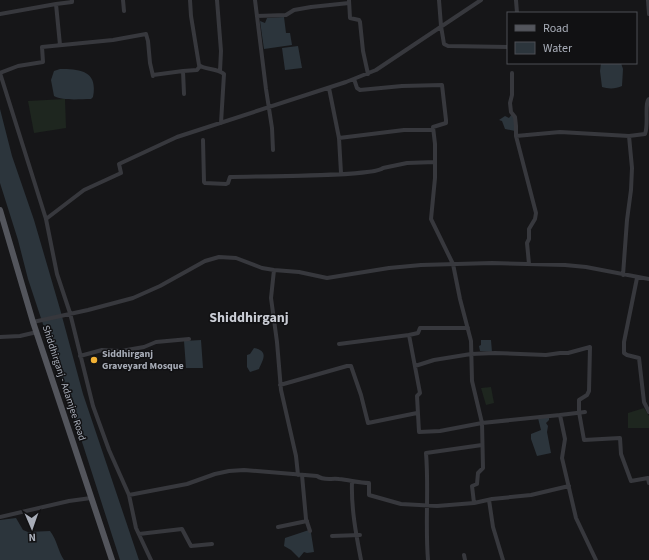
<svg xmlns="http://www.w3.org/2000/svg" width="649" height="560" font-family="'Source Sans 3',sans-serif">
	<rect width="100%" height="100%" fill="#161618"/>
	<!-- green -->
	<path fill="#1e261f" d="M65 99 66 128 34 133 28 101Z
		M491 387 494 403 486 405 481 388Z
		M644 408 649 416V428H628V413Z"/>
	<!-- water -->
	<path fill="#2c353c" d="M284 17 286 33H290L292 45 264 49 260 21 265 23 267 18Z
		M298 46 302 68 285 70 282 48Z
		M601 63H621L623 69 622 86C616 89 608 89 602 87L600 71Z
		M60 69C81 69 98 71 93 97L91 99C80 99 63 101 54 96L51 80 54 71Z
		M0 109 12 156 34 220 60 309 83 394 139 560H120L83 445 28 279 18 240 0 183Z
		M512 114 514 117 515 131 505 129 502 121 499 120 505 116 509 118Z
		M201 340 203 368H186L184 341Z
		M481 340H491L492 352 480 351 479 346 481 345Z
		M254 348C270 351 262 361 259 369L250 372 247 367V355L250 354Z
		M538 418H549V420L546 423 548 426 547 432 551 453 537 456 531 439V434L541 430Z
		M16 518 23 530 28 532 50 531C57 540 58 551 64 560H0V520Z
		M309 530 311 533 314 552 307 553 304 552 299 558 291 550 284 546 285 538Z"/>
	<g fill="none" stroke-linecap="round" stroke-linejoin="round">
		<!-- minor -->
		<path stroke="#37383d" stroke-width="4" d="M123 0 124 11
			M190 0 191 16 199 65C205 70 217 68 224 74L221 123
			M217 0 221 51 220 71
			M255 0 266 89 272 128 273 150
			M349 0 350 18 359 20 360 22 363 51 368 74
			M439 0 441 26 444 44 448 46 508 47
			M516 0 517 13
			M648 0 649 14
			M56 4 72 2V0
			M0 14 56 4 60 45
			M257 16 286 15 294 10 311 7 349 3
			M0 73 46 219 57 274 70 313 93 406 109 450 129 495 136 528 151 560
			M0 73 18 66 43 62 42 47 113 40 146 34 148 41 150 63 153 76
			M512 73V95L510 103 511 112 515 117 516 126V136
			M153 75 183 71
			M354 79 357 88 360 90 402 86 442 85 446 120V123L433 127 435 144V178L431 219 453 264 460 299 471 341 472 381 482 423 483 468 478 473 477 484 472 486 474 503
			M329 88 339 138
			M184 94 183 71 197 70 200 66
			M203 140 204 182 205 183 226 184 228 183 230 177H232C253 176 374 177 383 168L407 163 435 162
			M341 173 339 138 404 130H433
			M46 219 84 190 121 173 119 164 177 137 346 82 376 70 481 0
			M529 264 527 243 529 239V229L535 219 536 213 516 136 560 132 629 136
			M274 270 271 298 277 342 281 390 296 456 298 475
			M623 275 627 220 631 190 632 168 629 136 645 134C649 124 644 104 649 99
			M637 278 624 342V353L627 355 639 358 644 402 649 412
			M33 322 88 310 133 298 160 286 205 261 219 257 236 258 262 268 274 270 299 272 327 278 389 268 421 265 492 263 565 265 586 267 649 279
			M468 328H420L418 333 409 335 420 393 417 396 419 432 440 431 482 423 560 415 565 439 562 458 576 518 596 560
			M0 337 20 336 37 332
			M339 344 409 335
			M80 356 102 350 121 351 144 347 156 342 189 339
			M415 366 434 360 471 354 495 353 546 355 560 353H568L590 347 589 391 587 395 579 400V412L584 440 620 438 621 454 631 481 648 478 649 483
			M280 385 347 366H351L361 395 368 423 417 413
			M560 415 585 412
			M302 475 306 519 310 531
			M352 481C351 508 356 534 361 560
			M129 495 187 484 215 474 229 471 244 470 317 476C324 481 331 478 339 479 350 480 359 483 369 483V495L401 504 437 506 474 503 492 499 531 495 569 486
			M489 500 493 527 503 560
			M0 517 69 501 91 498
			M278 527 307 521
			M139 534 182 529 191 546 212 544
			M332 536 360 535
			M464 555 465 560
			M428 560C425 524 429 488 426 453L482 445"/>
		<!-- primary -->
		<path stroke="#53555c" stroke-width="6" d="M0 210 33 322 112 560"/>
	</g>
	<!-- markers -->
	<circle fill="#f2b134" stroke="#111113" stroke-width="1.5" cx="94" cy="360" r="4"/>
	<g text-anchor="middle" dominant-baseline="central" stroke-width="3" stroke-linejoin="round" paint-order="stroke">
		<!-- poi labels -->
		<g font-size="10" font-weight="bold" fill="#a8adb8" stroke="#111113" text-anchor="start">
			<text x="102" y="354">Siddhirganj<tspan x="102" dy="12">Graveyard Mosque</tspan></text>
		</g>
		<!-- street labels -->
		<g font-size="10" fill="#a8adb8" stroke="#111113">
			<text transform="translate(64 383) rotate(72)">Shiddhirganj - Adamjee Road</text>
		</g>
		<!-- district labels -->
		<g font-size="14" font-weight="bold" fill="#c9ccd4" stroke="#111113">
			<text x="249" y="318">Shiddhirganj</text>
		</g>
	</g>
	<!-- legend -->
	<rect x="507" y="12" width="130" height="52" fill="#111113" stroke="#4d4f55"/>
	<rect x="515" y="25" width="20" height="6" fill="#53555c" stroke="#4d4f55"/>
	<text x="543" y="32" font-size="12" fill="#a8adb8">Road</text>
	<rect x="515" y="42" width="20" height="12" fill="#2c353c" stroke="#4d4f55"/>
	<text x="543" y="52" font-size="12" fill="#a8adb8">Water</text>
	<!-- north arrow -->
	<g transform="translate(32 528) rotate(178)" stroke="#111113" stroke-width="3" paint-order="stroke">
	<path d="M0-3L7 15L0 10L-7 15Z" fill="#a8adb8"/>
	<text y="-6" font-size="11" font-weight="bold" text-anchor="middle" fill="#a8adb8">N</text>
	</g>
</svg>
